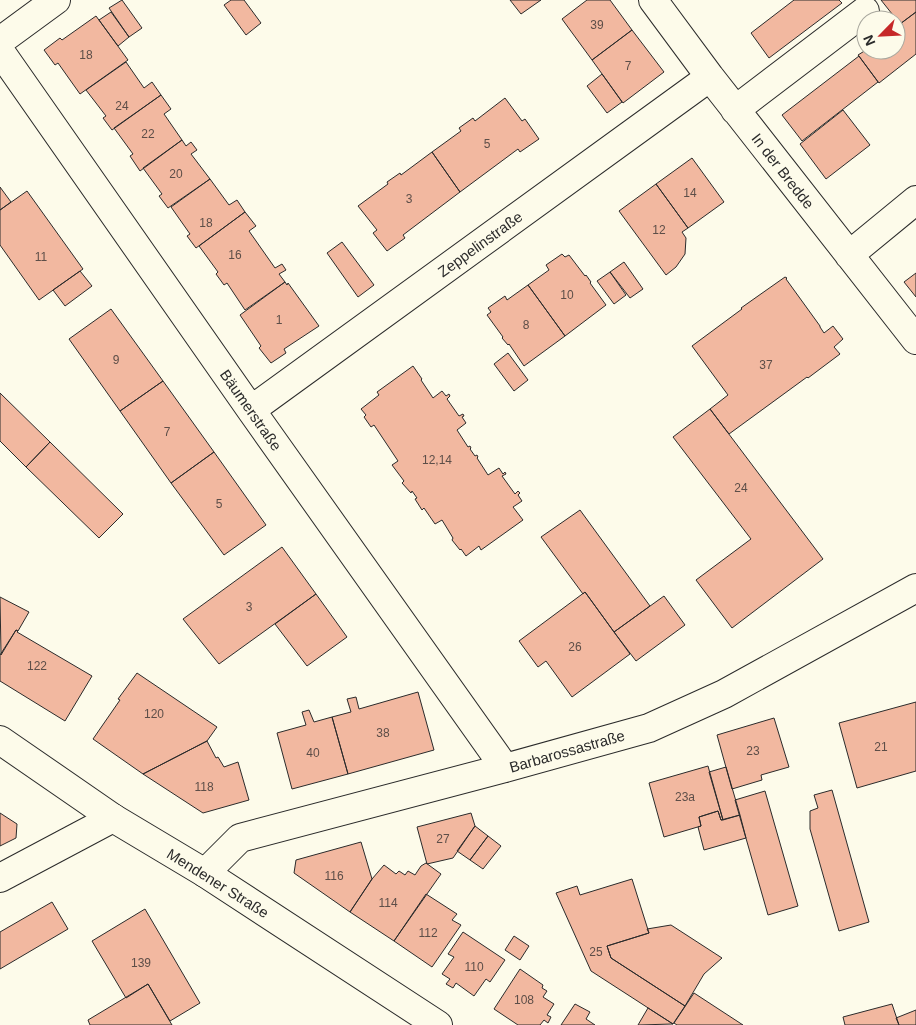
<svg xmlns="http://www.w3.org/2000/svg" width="916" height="1025" font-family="Helvetica,sans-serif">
	<rect width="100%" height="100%" fill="#fdfbea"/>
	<!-- building -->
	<path fill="#f2b8a0" stroke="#2b2b2b" d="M122 0 142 28 129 37 109 8Z
		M231 0H244L261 23 246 35 224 5Z
		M510 0H541L521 14Z
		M587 0H610L632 30 592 60 562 19Z
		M794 0H839L842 3 769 58 751 33Z
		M881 0H916V12L900 24Z
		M111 12 129 37 118 46 99 20Z
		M916 12V54L879 83 858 55 866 50H896V27Z
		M96 16 128 60 80 94 58 63 55 65 44 50 60 38 62 40Z
		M632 30 664 72 623 103 592 60Z
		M859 56 878 82 802 141 782 115Z
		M126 62 144 88 152 82 161 95 112 130 103 118 106 116 86 90Z
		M602 74 622 102 607 113 587 86Z
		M161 95 171 109 164 114 182 140 140 171 130 156 133 154 114 128Z
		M505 98 522 121 525 119 539 139 520 152 518 149 460 192 432 152 461 131 459 128 473 118 475 121Z
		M843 110 870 145 826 179 800 144Z
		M182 140 186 146 191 142 197 150 191 154 210 179 168 208 159 196 162 194 143 168Z
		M432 152 460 192 403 235 405 238 387 251 373 233 377 230 358 206 388 184 387 182 400 173 401 175Z
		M692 158 724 202 688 228 656 184Z
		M210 179 229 205 237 200 245 212 196 248 187 236 190 234 171 207Z
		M656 184 688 228 682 232 686 238 685 254 676 267 666 275 619 211Z
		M0 187 11 202 0 210Z
		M27 191 83 269 39 300 0 245V210Z
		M245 212 256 226 249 231 275 268 282 264 286 270 279 274 285 282 245 310 227 283 224 285 216 274 218 272 199 246Z
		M342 242 374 285 358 297 327 253Z
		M562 254 565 257 569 255 585 276 586 275 591 282 590 283 606 305 565 336 528 285 549 270 546 265Z
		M624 262 643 289 630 298 610 272Z
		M80 271 92 286 65 306 53 290Z
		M610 272 626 295 614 304 597 281Z
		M916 273V297L904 282Z
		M785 277 787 278 786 279 820 326V327L824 333 833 326 843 339 834 347 840 354 808 378 807 377 729 434 710 409 728 395 692 346 742 309 741 308Z
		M285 282 287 285 288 283 319 326 284 349 286 353 271 363 259 348 261 346 240 315Z
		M528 285 565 336 524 366 509 344 508 345 502 338 503 337 487 315 491 312 488 308 505 296 507 300Z
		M111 309 163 381 120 411 69 339Z
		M508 353 528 380 514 391 494 364Z
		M413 366 422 379 421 380 433 398 442 391 446 396 449 394 450 396 447 399 459 416 463 414 464 416 462 417 466 423 457 430 468 447 470 446 471 448 470 449 475 456 477 455 478 457 477 458 488 475 499 468 503 474 505 472 506 474 502 476 515 494 518 491 520 493 518 495 522 501 513 507 523 520 481 550 479 546 466 556 461 549 460 550 452 540 453 538 442 520 435 524 424 508 422 510 415 499 417 498 412 491 411 493 402 483 404 481 392 465 398 461 374 425 371 427 364 417 366 415 361 409 379 395 377 392Z
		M163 381 214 452 171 483 120 411Z
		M0 393 50 442 26 467 0 441Z
		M710 409 823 559 732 628 696 580 751 539 673 437Z
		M50 442 123 514 99 538 26 467Z
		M214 452 266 525 224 555 171 483Z
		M580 510 650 606 614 632 585 592 583 594 541 537Z
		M282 547 316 594 219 664 183 619Z
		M585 592 630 654 572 697 546 661 538 667 519 641Z
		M316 594 347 637 307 666 275 624Z
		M664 596 685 625 636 661 614 632Z
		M0 597 29 612 18 631 16 630 1 655Z
		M16 630 18 631 17 632 92 676 65 721 0 681V655Z
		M137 673 217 727 207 741 143 774 93 739 120 700 118 699Z
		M418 692 434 750 348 774 332 717 351 712 347 699 356 697 359 709Z
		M916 702V771L857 788 839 723Z
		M309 710 314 722 332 717 348 774 292 789 277 733 306 725 302 712Z
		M774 718 789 767 761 775 762 780 732 789 717 735Z
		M207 741 216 758 218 757 224 767 238 762 249 800 203 813 143 774Z
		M708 766 723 820H721L718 811 699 817 701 826 664 837 649 783Z
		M726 767 740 815 723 820 709 772Z
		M832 790 869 922 839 931 810 829V811L818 808 814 795Z
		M765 791 798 906 768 915 735 800Z
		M718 811 721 820 740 815 746 838 704 850 698 827 701 826 699 817Z
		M0 813 17 824 16 838 0 846Z
		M471 813 475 826 453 858 427 864 417 827Z
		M475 826 488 836 470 860 457 851Z
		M488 836 501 846 483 869 470 860Z
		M361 842 372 879 350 912 294 873 296 860Z
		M426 863 441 874 394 941 350 912 372 879 384 865 396 874 399 871 405 875 408 871 415 875 421 866Z
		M632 879 649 933 607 946 611 958 685 1006 673 1024 591 971 556 893 577 886 580 895Z
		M426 894 457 914 452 920 461 925 432 967 394 941Z
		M52 902 68 929 0 969V932Z
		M145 909 200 1003 170 1021 148 984 126 998 92 941Z
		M671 925 722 958 704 974 685 1006 611 958 607 946 649 933 647 929Z
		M463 932 505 960 490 982 486 979 474 996 456 983 453 988 446 984 450 979 442 974 454 957 448 954Z
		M514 936 529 946 520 960 505 950Z
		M520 969 543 985 542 988 547 991 543 997 554 1004 547 1015 551 1017 548 1023 544 1020 540 1025H518L494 1009Z
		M148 984 172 1025H90L88 1020Z
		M694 993 743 1025H677L674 1023Z
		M575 1004 590 1012 586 1019 595 1025H561Z
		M892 1004 899 1025H845L843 1017Z
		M648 1008 673 1024 638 1025Z
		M916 1010V1025H899L896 1018Z"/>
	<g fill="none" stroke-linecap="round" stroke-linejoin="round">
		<defs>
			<path id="minor" d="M653 0 710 77 916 340
				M0 41 56 0
				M0 51 251 410 505 768
				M735 110 865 11
				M849 255 916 200
				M251 410 710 77
				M205 873 240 838 505 768 649 728 724 694 916 588
				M0 878 113 818"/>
			<path id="major" d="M0 740 113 818 205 873 438 1025"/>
		</defs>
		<!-- minor casing -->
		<use href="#minor" stroke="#2b2b2b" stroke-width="30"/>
		<!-- major casing -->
		<use href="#major" stroke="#2b2b2b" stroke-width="30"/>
		<!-- minor -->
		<use href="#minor" stroke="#fdfbea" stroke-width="28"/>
		<!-- major -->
		<use href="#major" stroke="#fdfbea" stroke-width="28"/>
	</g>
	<g text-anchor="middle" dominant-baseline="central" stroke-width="4" stroke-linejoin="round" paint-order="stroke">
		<!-- number labels -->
		<g font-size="12" fill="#5d4e48">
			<text x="597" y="25">39</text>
			<text x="86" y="55">18</text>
			<text x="628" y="66">7</text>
			<text x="122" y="106">24</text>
			<text x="148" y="134">22</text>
			<text x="487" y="144">5</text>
			<text x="176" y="174">20</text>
			<text x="690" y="193">14</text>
			<text x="409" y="199">3</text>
			<text x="206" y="223">18</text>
			<text x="659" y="230">12</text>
			<text x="235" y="255">16</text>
			<text x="41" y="257">11</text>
			<text x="567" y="295">10</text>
			<text x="279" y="320">1</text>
			<text x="526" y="325">8</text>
			<text x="116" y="360">9</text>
			<text x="766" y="365">37</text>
			<text x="167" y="432">7</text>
			<text x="437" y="460">12,14</text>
			<text x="741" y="488">24</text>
			<text x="219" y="504">5</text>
			<text x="249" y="607">3</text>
			<text x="575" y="647">26</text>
			<text x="37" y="666">122</text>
			<text x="154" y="714">120</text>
			<text x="383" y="733">38</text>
			<text x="881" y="747">21</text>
			<text x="753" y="751">23</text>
			<text x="313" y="753">40</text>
			<text x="204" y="787">118</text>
			<text x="685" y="797">23a</text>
			<text x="443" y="839">27</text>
			<text x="334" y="876">116</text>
			<text x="388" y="903">114</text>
			<text x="428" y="933">112</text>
			<text x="596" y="952">25</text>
			<text x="141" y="963">139</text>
			<text x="474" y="967">110</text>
			<text x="524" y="1000">108</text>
		</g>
		<!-- street labels -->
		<g font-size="15" fill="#2b2b2b" stroke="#fdfbea">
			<text transform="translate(783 171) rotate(52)">In der Bredde</text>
			<text transform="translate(480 244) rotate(-36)">Zeppelinstraße</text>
			<text transform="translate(251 410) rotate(55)">Bäumerstraße</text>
			<text transform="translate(567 751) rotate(-16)">Barbarossastraße</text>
			<text transform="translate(218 883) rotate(32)">Mendener Straße</text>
		</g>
	</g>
	<!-- north arrow -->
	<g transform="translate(881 35) rotate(246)"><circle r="24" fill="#fdfbea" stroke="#a9a89e"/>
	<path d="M0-4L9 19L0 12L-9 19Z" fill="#c62828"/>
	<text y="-8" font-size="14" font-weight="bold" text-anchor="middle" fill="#2b2b2b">N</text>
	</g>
</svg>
